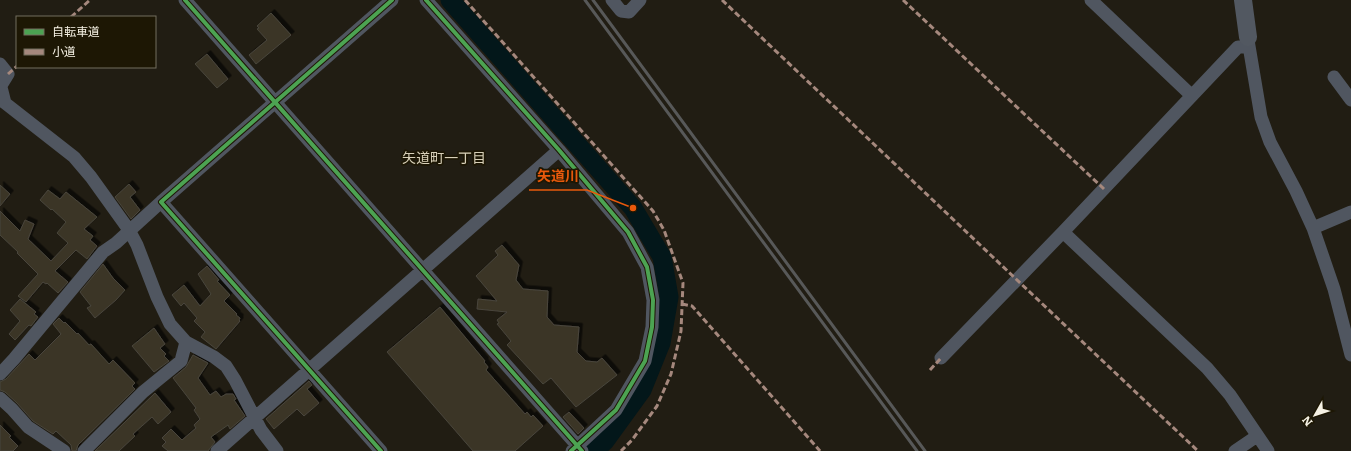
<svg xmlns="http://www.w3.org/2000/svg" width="1351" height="451" font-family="Literata,'Noto Sans JP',serif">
	<defs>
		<filter id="shadow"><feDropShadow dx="3.5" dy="-3.5" stdDeviation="0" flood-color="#0009"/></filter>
	</defs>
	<rect width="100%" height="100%" fill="#211d13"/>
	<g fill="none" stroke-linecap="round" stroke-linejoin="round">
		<!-- river -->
		<path stroke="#03171a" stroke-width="19" d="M450 0 633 208 662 257 669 297 661 343 642 390 605 441 594 451"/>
	</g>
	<!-- building -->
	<path fill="#3b3627" stroke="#49453c" filter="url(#shadow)" d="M271 13 291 35 256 64 249 55 267 40 257 29 259 28 257 26Z
		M207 54 228 79 217 88 195 64Z
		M129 184 136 192 130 197 140 210 131 219 115 197Z
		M0 185 10 194 0 206Z
		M48 190 60 199 66 192 97 217 84 229 93 236 90 240 97 246 87 259 76 250 55 271 68 282 58 293 47 283 46 284 43 282 26 302 18 296 38 274 17 253 18 252 0 235V211L20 231 25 220 34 224 28 239 51 261 68 243 57 233 66 222 52 209 51 210 40 200Z
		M502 245 519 265 516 280 523 289 548 291 547 317 554 325 579 327 577 352 586 361 597 362 602 358 617 375 576 407 551 378 543 384 507 345 511 341 497 324 499 323 497 320 507 312 477 309 478 299 497 301 476 276 498 255 495 251Z
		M103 264 113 278 125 290 116 300 95 318 87 308 91 306 80 292Z
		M207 266 219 280 217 281 230 295 224 301 237 314 236 315 240 318 239 320 240 321 216 349 201 337 205 332 194 321 197 318 184 303 181 306 172 295 184 285 200 306 211 294 198 274Z
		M20 299 36 312 34 314 38 317 31 326 29 325 15 340 9 334 20 321 10 310Z
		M440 307 485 361 484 362 488 367 486 370 525 414 527 412 531 417 533 415 543 426 515 451H473L387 352Z
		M59 318 64 323 65 322 77 334 78 333 89 345 91 344 109 364 113 360 135 383 132 386 135 389 78 445 76 451H72L71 445 56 431 53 434 33 421 17 403 5 392 0 390V382L6 379 29 354 35 360 61 334 53 324Z
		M154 328 165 344 160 348 166 354 164 356 169 361 154 372 132 346Z
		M193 355 208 363 198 378 210 395 216 391 221 397 226 394H233L236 399 234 400 245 416 230 429 228 425 211 437 215 442 208 451H168L162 446 166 442 162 438 171 429 182 440 196 428 194 425 200 419 194 410 196 408 173 378 186 367Z
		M309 381 312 385 307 389 319 403 304 416 297 409 274 429 266 419Z
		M155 393 171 412 158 424 152 417 133 434 135 436 119 451H95Z
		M569 412 584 428 578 434 563 417Z
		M0 425 11 436 9 437 18 446 13 451H0Z"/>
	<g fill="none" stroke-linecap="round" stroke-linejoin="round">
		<!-- street -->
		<path stroke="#505660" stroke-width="13" d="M185 0 582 451
			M426 0 559 150 628 232 647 267 653 300 652 327 645 361 616 410 572 451
			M612 0 621 11 629 12 640 0
			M1091 0 1191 95
			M1248 40 1261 117 1270 142 1296 191 1313 228 1334 289 1351 355
			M0 64 8 74 0 87
			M1334 77 1351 100
			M1 87 5 103 74 157 91 177 129 230 137 245 157 297 170 324 186 342 214 357 226 366 235 380 261 430 277 451
			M1313 228 1351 212
			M1063 232 1207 368 1230 395 1268 451
			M941 358 1063 232 1238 47H1249
			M0 374 14 359 103 252 116 243 161 202
			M0 398 12 409 28 427 64 451
			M84 451 143 392 181 361 186 342
			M217 451 559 150
			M381 451 161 202 392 0
			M1235 451 1257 436"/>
		<!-- secondary -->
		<path stroke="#525861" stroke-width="18" d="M1243 0 1248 37"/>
		<!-- rail -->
		<path stroke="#575858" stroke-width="3" d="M585 0 917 451
			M593 0 925 451"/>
		<!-- quiet -->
		<path stroke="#a5887d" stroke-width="3" stroke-dasharray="6 3" stroke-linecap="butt" d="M465 0 653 211 664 230 683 283 681 331 671 374 657 406 632 440 621 451
			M722 0 1016 279 1198 451
			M903 0 1104 189
			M71 17 90 0
			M8 74 17 66
			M682 304 692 306 820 451
			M930 370 941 358"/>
		<defs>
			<path id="cycleway" d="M185 0 582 451
				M426 0 559 150 628 232 647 267 653 300 652 327 645 361 616 410 571 451
				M381 451 161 202 392 0"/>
		</defs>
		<!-- cycleway casing -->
		<use href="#cycleway" stroke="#1d1704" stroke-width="6"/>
		<!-- cycleway -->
		<use href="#cycleway" stroke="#4ca352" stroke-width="4"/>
	</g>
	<g text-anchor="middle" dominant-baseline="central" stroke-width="3.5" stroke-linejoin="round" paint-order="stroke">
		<!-- neighbourhood labels -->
		<g font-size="14" fill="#d8d0b8" stroke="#1d1704">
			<text x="444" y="157">矢道町一丁目</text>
		</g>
	</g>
	<!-- callouts -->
	<path fill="none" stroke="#e8590c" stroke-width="1.5" d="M633 208L587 190H529"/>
	<circle fill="#e8590c" stroke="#1d1704" stroke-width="1.5" cx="633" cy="208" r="4"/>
	<g font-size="14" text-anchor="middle" font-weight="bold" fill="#e8590c" stroke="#1d1704" stroke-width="3.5" stroke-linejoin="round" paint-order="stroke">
		<text x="558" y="181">矢道川</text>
	</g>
	<!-- legend -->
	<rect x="16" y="16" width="140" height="52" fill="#1d1704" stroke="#736e5e"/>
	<rect x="24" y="29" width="20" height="6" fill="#4ca352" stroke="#736e5e"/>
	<text x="52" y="36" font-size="12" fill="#f5f1e4">自転車道</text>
	<rect x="24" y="49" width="20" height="6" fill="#a5887d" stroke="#736e5e"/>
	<text x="52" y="56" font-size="12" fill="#f5f1e4">小道</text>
	<!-- north arrow -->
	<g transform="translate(1315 415) rotate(231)" stroke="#1d1704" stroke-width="3" paint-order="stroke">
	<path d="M0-3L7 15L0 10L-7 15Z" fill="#f5f1e4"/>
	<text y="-6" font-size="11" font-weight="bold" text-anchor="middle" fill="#f5f1e4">N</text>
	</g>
</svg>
